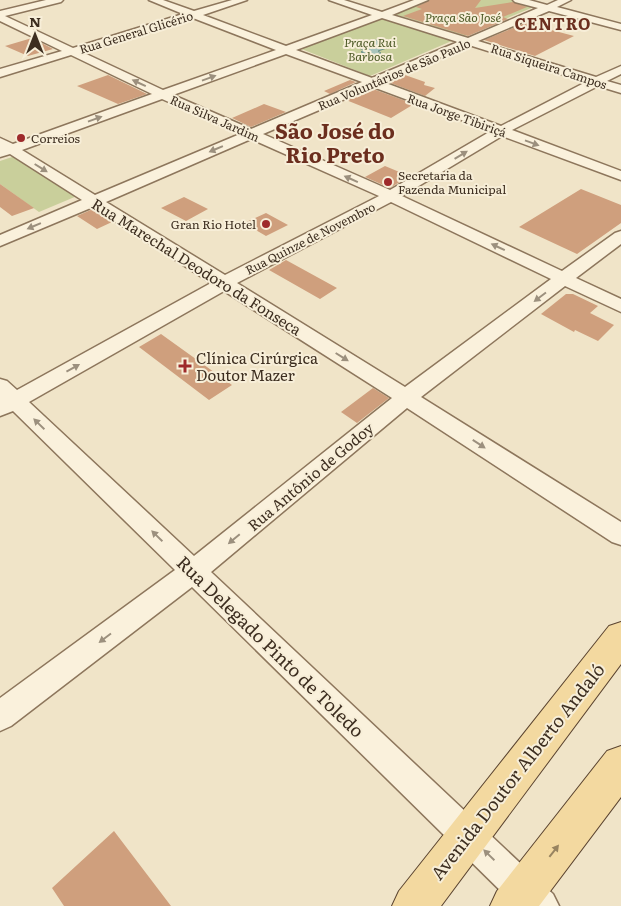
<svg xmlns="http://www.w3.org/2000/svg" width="621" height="906" font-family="Literata,serif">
	<rect width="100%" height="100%" fill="#f0e4c8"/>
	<!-- green -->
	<path fill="#c9cf9b" d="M430 0H513L536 6 465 36 394 14Z
		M383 18 454 40 370 76 299 48Z
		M15 156 77 196 39 212 0 184V161Z"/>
	<!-- water -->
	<path fill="#a9c4bc" stroke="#6f938a" d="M376 40 393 46 378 51 381 53 372 56 361 52 364 50 356 47Z"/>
	<!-- building -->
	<path fill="#cf9f7d" d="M430 0H481L475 8 513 2 527 7 503 17 508 19 468 36 403 16 422 9 416 7Z
		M525 23 574 36 535 56 484 40Z
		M32 38 53 49 28 56 5 46Z
		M108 75 147 94 118 104 77 86Z
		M405 75 425 82 424 85 435 88 425 96 388 82Z
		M350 80 356 82 330 94 324 91Z
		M373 89 414 104 391 118 346 100Z
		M264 104 286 112 251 127 232 118Z
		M385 166 409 176 390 188 365 177Z
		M0 184 34 208 12 216 0 207Z
		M581 189 621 205V223L577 254 519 227Z
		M184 197 208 209 186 221 161 208Z
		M93 209 112 222 97 229 77 216Z
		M266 213 288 225 266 236 244 223Z
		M286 260 337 288 320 299 269 270Z
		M566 294H573L598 306 590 313 614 325 598 341 575 330 574 332 541 314Z
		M161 334 232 385 209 400 139 347Z
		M373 388 389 398 357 423 341 412Z
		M114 831 171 906H64L52 888Z"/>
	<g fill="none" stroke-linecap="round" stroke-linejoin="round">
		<defs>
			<path id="minor" d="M46 0H63L61 2 5 16 73 48 183 14 149 0H163L194 11 232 0H247L203 15 286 46 372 15 329 0H344L382 12 414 0H428L392 15 468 38 538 8 515 2 513 0H529L547 5 558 0H571L557 7 621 24V30L549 11 478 41 596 77 621 66V74L607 81 621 85V93L598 86 512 130 621 171V180L502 136 402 196 562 271 615 233 621 231V244L576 278 621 299V312L565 286 421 397 621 522V545L612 542 407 408 211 572 553 894 559 906H516L192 587 11 726 0 731V698L175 570 13 411 0 416V379L7 381 17 390 211 283 93 207 0 246V235L82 200 10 154 0 157V138L13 144 152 94 71 55 0 77V69L62 51 0 21V11ZM193 18 276 50 163 90 82 52ZM382 18 458 42 372 78 296 50ZM469 45 586 82 501 126 383 82ZM286 54 362 82 251 129 173 95ZM373 87 491 131 390 190 263 134ZM162 99 240 134 95 195 22 150ZM251 139 379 196 225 275 106 202ZM391 202 551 279 405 387 237 283ZM224 291 392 398 194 556 29 402Z"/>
			<path id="major" d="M621 622V664L441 906H392L399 891 609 626Z
				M621 746V797L539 906H490L497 891 607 751Z"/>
		</defs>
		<!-- minor casing -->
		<use href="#minor" stroke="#8d765c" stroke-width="3"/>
		<!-- major casing -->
		<use href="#major" stroke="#5b4430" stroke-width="2"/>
		<!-- minor -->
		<use href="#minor" fill="#faf1dc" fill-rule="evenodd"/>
		<!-- major -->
		<use href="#major" fill="#f3d9a0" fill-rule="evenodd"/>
	</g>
	<!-- one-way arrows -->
	<defs><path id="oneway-solid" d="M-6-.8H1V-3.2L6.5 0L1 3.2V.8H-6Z" transform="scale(1.25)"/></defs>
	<g fill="#9c907e">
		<use href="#oneway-solid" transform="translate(209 78) rotate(-20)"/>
		<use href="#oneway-solid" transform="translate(139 83) rotate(-155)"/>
		<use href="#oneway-solid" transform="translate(95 119) rotate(-20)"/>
		<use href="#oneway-solid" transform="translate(532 143) rotate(20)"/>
		<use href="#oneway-solid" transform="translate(216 149) rotate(157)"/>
		<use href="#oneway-solid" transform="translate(461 155) rotate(-31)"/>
		<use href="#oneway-solid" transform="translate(41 168) rotate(32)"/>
		<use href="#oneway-solid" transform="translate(351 179) rotate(-156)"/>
		<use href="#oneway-solid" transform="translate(34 226) rotate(157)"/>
		<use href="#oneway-solid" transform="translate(498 247) rotate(-155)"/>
		<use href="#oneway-solid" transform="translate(540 297) rotate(143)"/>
		<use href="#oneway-solid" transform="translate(342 357) rotate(32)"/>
		<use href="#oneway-solid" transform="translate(73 368) rotate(-29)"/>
		<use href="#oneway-solid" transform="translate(39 424) rotate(-136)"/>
		<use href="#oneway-solid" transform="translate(479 444) rotate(33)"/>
		<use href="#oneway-solid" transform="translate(157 536) rotate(-136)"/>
		<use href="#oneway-solid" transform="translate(234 539) rotate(140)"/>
		<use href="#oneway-solid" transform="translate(105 638) rotate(143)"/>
		<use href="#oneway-solid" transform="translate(489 855) rotate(-136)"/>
	</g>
	<use fill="#988460" href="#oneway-solid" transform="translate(554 851) rotate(-52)"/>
	<!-- markers -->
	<g fill="#9e2a2b" stroke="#f7eed8" stroke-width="2">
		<circle cx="21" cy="138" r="5"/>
		<circle cx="388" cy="182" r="5"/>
		<circle cx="266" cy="224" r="5"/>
		<path d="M182.5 358.5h5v5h5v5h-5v5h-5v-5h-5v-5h5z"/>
	</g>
	<g text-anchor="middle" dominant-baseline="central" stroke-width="4" stroke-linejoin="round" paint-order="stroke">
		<!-- far-park labels -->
		<g font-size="12" font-style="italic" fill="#4d5a26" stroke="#f7eed8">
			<text x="463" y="17">Praça São José</text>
			<text x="370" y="42">Praça Rui<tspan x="370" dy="14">Barbosa</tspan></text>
		</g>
		<!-- far-street labels -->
		<g font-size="12" fill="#3d2e20" stroke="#f7eed8">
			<text transform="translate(136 32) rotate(-17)">Rua General Glicério</text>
			<text transform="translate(549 66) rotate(18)">Rua Siqueira Campos</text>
			<text transform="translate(394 74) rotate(-23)">Rua Voluntários de São Paulo</text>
			<text transform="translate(457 115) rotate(20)">Rua Jorge Tibiriçá</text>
			<text transform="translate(215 118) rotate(24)">Rua Silva Jardim</text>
			<text transform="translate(310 238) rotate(-27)">Rua Quinze de Novembro</text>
		</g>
		<!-- far-poi labels -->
		<g font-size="12" fill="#3d2e20" stroke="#f7eed8" text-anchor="start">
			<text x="31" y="138">Correios</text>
			<text x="398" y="175">Secretaria da<tspan x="398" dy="14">Fazenda Municipal</tspan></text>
			<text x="256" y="224" text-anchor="end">Gran Rio Hotel</text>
		</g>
		<!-- street labels -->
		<g font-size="15" fill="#3d2e20" stroke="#f7eed8">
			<text transform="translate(197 266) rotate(32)">Rua Marechal Deodoro da Fonseca</text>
			<text transform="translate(310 476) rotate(-40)">Rua Antônio de Godoy</text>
		</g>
		<!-- poi labels -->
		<g font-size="15" fill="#3d2e20" stroke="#f7eed8" text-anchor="start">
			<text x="196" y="357">Clínica Cirúrgica<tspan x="196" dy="17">Doutor Mazer</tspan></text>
		</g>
		<!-- far-district labels -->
		<g font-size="16" font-weight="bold" letter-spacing="1" fill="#6b2e1e" stroke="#f7eed8">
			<text x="553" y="23">CENTRO</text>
		</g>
		<!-- near-street labels -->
		<g font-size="18" fill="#3d2e20" stroke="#f7eed8">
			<text transform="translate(271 646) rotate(44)">Rua Delegado Pinto de Toledo</text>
			<text transform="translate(517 771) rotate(-52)">Avenida Doutor Alberto Andaló</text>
		</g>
		<!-- far-town labels -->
		<g font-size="21" font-weight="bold" fill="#6b2e1e" stroke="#f7eed8">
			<text x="335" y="129">São José do<tspan x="335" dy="24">Rio Preto</tspan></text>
		</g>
	</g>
	<!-- north arrow -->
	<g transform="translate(35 35)" stroke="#f7eed8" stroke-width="4" paint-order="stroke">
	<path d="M0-4L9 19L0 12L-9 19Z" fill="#3d2e20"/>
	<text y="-8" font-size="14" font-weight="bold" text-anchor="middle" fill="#3d2e20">N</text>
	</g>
</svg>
